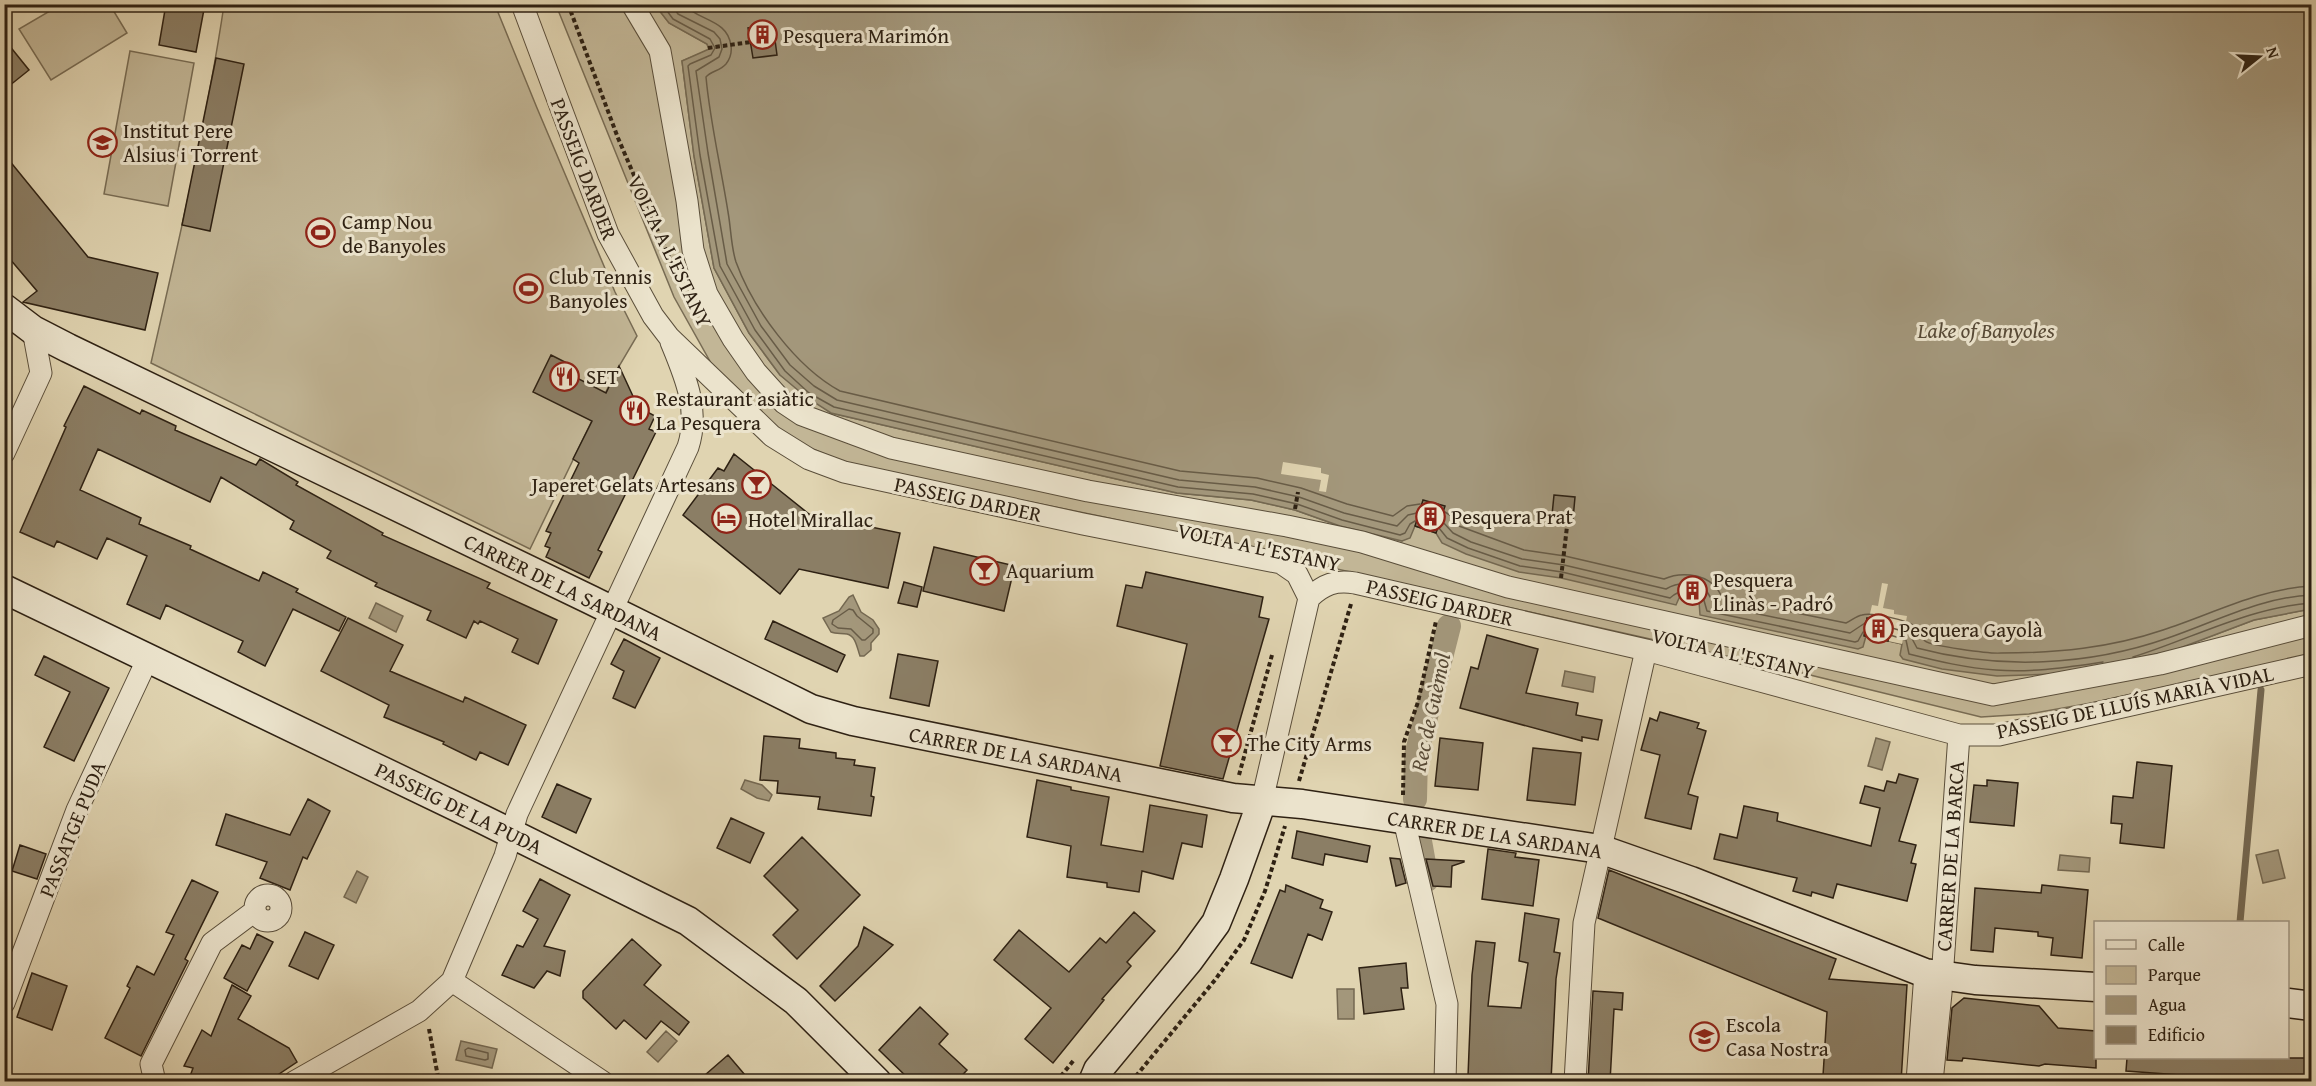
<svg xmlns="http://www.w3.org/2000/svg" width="2316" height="1086" font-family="'Gentium Book Plus',serif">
	<rect width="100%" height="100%" fill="#e0d4b1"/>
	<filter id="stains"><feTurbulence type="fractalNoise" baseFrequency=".00333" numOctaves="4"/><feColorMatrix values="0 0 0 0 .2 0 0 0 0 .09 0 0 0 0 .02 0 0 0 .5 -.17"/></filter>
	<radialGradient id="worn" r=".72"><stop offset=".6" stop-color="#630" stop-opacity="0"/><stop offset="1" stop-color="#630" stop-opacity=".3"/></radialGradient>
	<!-- green -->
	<path fill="#c2b696" stroke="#786c54" stroke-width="1.5" d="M110 5 127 33 51 80 19 29 60 5Z
		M224 5H495L537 108 615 292 637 336 615 373 530 549 151 363C178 244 206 125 224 5Z
		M556 5H655L669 23 707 44 709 50 682 61 694 156 714 268 749 333 780 375 831 413 1177 493 1251 500 1295 510 1340 526 1402 541 1415 526 1902 644 2172 651 2254 620 2311 609V655L2091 703 2029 714 1981 717 1802 673 1104 517 851 465 796 442 756 410 711 363 674 297Z
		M130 51 194 63 168 206 104 194Z"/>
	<!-- water -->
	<path fill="#a3977b" stroke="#746851" stroke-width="1.5" d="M655 5H2311V609L2254 620 2172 651 2053 674 1997 676 1942 669 1903 659 1900 655 1902 644 1866 636 1863 647 1858 649 1700 615 1699 601 1680 596 1676 605 1561 578 1519 572 1466 554 1442 543 1436 533 1415 526 1410 538 1402 541 1340 526 1295 510 1251 500 1177 493 831 413 806 397 780 375 749 333 714 268 694 156 682 61 709 49 707 44 669 23Z
		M853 595 861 612 873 620 879 629V634L871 643V650L864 656H860C857 648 856 636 847 634 841 633 836 634 831 632L823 618 839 611 849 597Z
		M376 603 403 616 396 632 369 618Z
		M1565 671 1595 677 1593 692 1562 686Z
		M1876 738 1890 742 1882 770 1868 766Z
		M745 780 762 785 772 795 769 801 757 798 741 789Z
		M2278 850 2285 878 2263 883 2256 855Z
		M2060 855 2090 858 2089 872 2058 870Z
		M357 871 368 877 356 903 344 897Z
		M1337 989H1354V1019H1338Z
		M666 1031 677 1041 658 1062 647 1052Z
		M461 1041 497 1049 492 1068 456 1060Z"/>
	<!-- pier -->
	<path fill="#e0d4b1" d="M1283 462 1321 468V473L1329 475 1326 492 1319 491 1321 480 1281 474Z
		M1882 583 1888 584 1883 608 1894 610V614L1907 616 1902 644 1888 641 1891 623 1869 618 1872 605 1878 606Z"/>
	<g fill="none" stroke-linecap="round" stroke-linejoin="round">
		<!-- shore -->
		<path stroke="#685c47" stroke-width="1.5" d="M662 4 673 19 710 39 715 48 711 55 690 64 688 66 700 155 720 266 755 330 785 371 809 393 834 407 1178 487 1253 494 1297 504 1342 520 1400 535 1405 533 1410 524 1415 521
			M671 4 678 14 714 32 720 39 722 49 719 57 696 71 708 153 727 264 761 326 790 365 814 386 837 400 1179 480 1255 487 1299 497 1344 513 1397 526 1408 515 1417 513
			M683 4C698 21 728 19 731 46 732 53 730 59 726 64 720 71 711 71 706 77 710 122 721 167 728 212 731 228 731 247 736 262 753 309 796 367 840 391L1180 471 1257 478 1301 488 1347 504 1393 516 1407 506 1420 504
			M1445 512 1453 517 1459 526 1524 550 1565 556 1664 579C1679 572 1702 573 1715 586 1718 589 1720 594 1723 598L1846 623C1851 621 1856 616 1862 615 1872 612 1906 620 1915 626 1920 630 1920 637 1925 641 1931 646 1990 654 2001 653 2057 653 2110 648 2163 630 2210 615 2261 588 2312 586
			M1442 521 1453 533 1471 542 1522 559 1564 565 1666 589C1680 581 1692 583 1706 590L1715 605 1850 633 1865 623
			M1439 528 1447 538 1468 548 1520 566 1562 572 1670 598C1682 588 1687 590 1703 597L1707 611 1855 642 1858 641 1863 632
			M849 609 853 610 857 616 873 629V633L865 640H862L851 629 838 628 832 624 833 620Z
			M1892 628 1909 633 1917 648C1999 670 2088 666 2168 638 2215 622 2261 597 2312 595
			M1890 635 1906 640 1909 654C1937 661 1966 668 1996 670 2031 673 2068 667 2103 662
			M2133 657C2191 639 2250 607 2312 603
			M468 1048 488 1053V1059L485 1060 466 1056 465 1050Z"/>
		<!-- stream -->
		<path stroke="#746851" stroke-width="7" d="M2240 922 2261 690"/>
		<!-- canal -->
		<path stroke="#a3977b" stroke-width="24" d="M1415 799 1416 756 1449 626
			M1420 841 1427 880"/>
	</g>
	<!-- building -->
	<path fill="#8b7e65" stroke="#2e2113" stroke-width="1.5" d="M166 4H205L196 52 159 45Z
		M773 25 777 55 753 58 748 28Z
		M4 39 29 70 4 90Z
		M216 58 244 64 210 231 182 225Z
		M4 154 88 257 158 273 145 330 23 302 37 291 4 252Z
		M551 355 573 366 569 374 606 393 619 366 638 407 655 416 649 429 656 432 598 550 602 552 589 578 546 557 550 548 545 546 551 533 546 531 579 463 573 459 592 421 533 392Z
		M84 386 140 414 142 410 176 426 175 430 256 465 260 459 298 482 296 485 383 533 382 535 490 583 487 588 557 620 538 664 512 652 518 639 480 621 478 624 474 621 466 638 427 620 431 611 375 586 377 583 327 558 331 551 290 529 294 521 221 477 210 502 98 449 80 490 141 518 139 524 191 546 190 549 259 581 263 572 298 589 296 592 346 617 339 631 293 609 265 666 238 652 243 641 166 605 160 619 127 604 147 556 107 538 97 559 57 541 54 547 20 532 66 427 64 426Z
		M734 454 809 514 900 533 888 588 799 569 780 594 683 515 718 468 724 471Z
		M1554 495 1575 497 1573 519 1552 515Z
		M1423 500 1445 506 1436 533 1415 526Z
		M934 547 1011 565 1009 572 1013 573 1004 611 923 591Z
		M1146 572 1263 597 1259 617 1269 619 1223 779 1160 766 1187 644 1117 626 1126 585 1142 588Z
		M904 582 922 587 917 607 898 603Z
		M348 618 403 645 390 671 463 702 465 697 526 725 508 765 480 752 476 760 443 744 444 742 384 717 389 705 321 671Z
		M1867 618 1891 623 1888 641 1864 636Z
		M773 621 845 655 837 672 765 639Z
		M1487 635 1538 649 1526 693 1578 703 1576 715 1602 720 1598 740 1582 737V741L1460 708 1471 667 1478 669Z
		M624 639 660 658 635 708 613 698 624 671 611 664Z
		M898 654 938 661 929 706 890 698Z
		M44 656 109 688 74 761 44 747 70 692 35 675Z
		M1660 712 1699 723 1697 728 1706 731 1688 794 1698 797 1691 829 1645 818 1660 755 1641 750 1650 718 1657 721Z
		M764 736 800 739 799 748 836 753V758L855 760 854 765 875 768 871 796 874 797 871 816 818 809 820 797 777 793 778 781 760 780Z
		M1440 738 1483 743 1478 790 1435 786Z
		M1533 748 1581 753 1575 805 1527 800Z
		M2137 762 2172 766 2164 848 2120 843 2122 824 2111 823 2113 796 2133 798Z
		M1899 774 1918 779 1899 841 1916 845 1911 863 1916 864 1907 901 1837 884 1833 898 1812 892 1811 896 1793 891 1797 878 1714 859 1720 834 1737 838 1744 806 1778 813 1777 821 1871 846 1880 808 1860 803 1865 786 1884 791 1887 781 1896 783Z
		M1037 780 1071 787V790L1109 797 1101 845 1143 852 1150 805 1207 815 1202 847 1182 843 1173 879 1142 871 1139 892 1107 887V883L1067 877 1071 846 1027 837Z
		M1987 780 2018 783 2014 826 1970 822 1974 785 1987 786Z
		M557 784 591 799 576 833 542 817Z
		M308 799 330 811 307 859 303 857 290 890 260 878 267 862 216 845 226 814 290 835Z
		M731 818 764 833 750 863 717 848Z
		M1297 831 1370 846 1367 862 1325 854 1323 865 1292 858Z
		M802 837 860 895 797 959 773 935 798 910 764 876Z
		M20 845 46 854 37 879 12 871Z
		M1488 849 1516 853 1515 857 1539 860 1533 906 1482 899Z
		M1390 858 1400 859 1406 883 1396 886Z
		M1426 859 1464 861V862L1452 866 1451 887 1433 886Z
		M1609 870 1836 959 1829 979 1907 985 1901 1082H1869L1823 1076 1827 1012 1598 918Z
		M540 879 570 895 544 946 565 951 560 976 547 971 534 988 502 975 517 945 523 947 538 919 523 911Z
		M192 880 218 892 185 959 188 961 141 1056 105 1038 130 988 127 986 137 966 154 975 174 935 166 932Z
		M1286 885 1323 900 1320 908 1332 912 1322 940 1308 934 1292 978 1251 963 1280 890 1285 892Z
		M2042 885 2088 890 2082 958 2051 955 2053 938 2038 936V932L1995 928 1993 952 1971 950 1975 888 2041 893Z
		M1134 912 1155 931 1127 962 1131 966 1102 999 1104 1000 1053 1063 1025 1039 1051 1008 994 960 1019 930 1069 972 1100 938 1106 943Z
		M1525 913 1559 919 1554 952 1560 953 1556 979 1551 1081 1468 1076 1472 975 1476 941 1495 943 1488 1006 1521 1008 1528 963 1519 961Z
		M864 927 893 945 835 1001 820 986 858 946Z
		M305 932 334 945 318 979 289 966Z
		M257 934 273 942 247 991 224 978 242 945 250 949Z
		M632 939 661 965 644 985 689 1022 679 1035 661 1021 646 1039 624 1020 616 1029 583 998V991Z
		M1406 963 1408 988H1401L1404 1009 1364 1014 1359 968Z
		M32 973 67 986 52 1030 17 1017Z
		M232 985 251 996 238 1019 289 1048 297 1062 267 1082H188L193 1068 184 1066 202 1030 211 1036Z
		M1593 991 1623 993 1622 1010 1614 1009 1610 1082H1588Z
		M1964 998 2039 1006 2058 1028 2096 1031V1068L2045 1064 2039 1066 1963 1058 1962 1061 1947 1060 1952 1008Z
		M920 1007 948 1034 939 1044 967 1070 956 1082H912L879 1050Z
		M728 1055 751 1082H697Z
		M2127 1058H2312V1082H2234V1079L2126 1071Z"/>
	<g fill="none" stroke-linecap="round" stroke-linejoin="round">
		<defs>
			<path id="street" d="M522 4 608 234 653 316 669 337 772 436 809 459 844 472 1083 524 1281 563 1297 574 1309 598
				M632 4 660 51 687 201 693 250 707 294 733 339 756 372 784 403 802 415 891 448 1088 491 1287 526 1362 542 1508 587 1993 695 2160 664 2312 625
				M4 453 41 373 33 330
				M1309 598C1324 584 1335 580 1355 583L1646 650 1959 735H1999L2312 664
				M1262 801 1309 598
				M1404 820 1447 1004 1445 1082
				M255 908a13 13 0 1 1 26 0a13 13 0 1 1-26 0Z
				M452 981 603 1082
				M4 1003 77 810 148 658
				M155 1082 151 1064 212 943 255 911
				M294 1082 419 1011 452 981 505 856 517 814 688 447C700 410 685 376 671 342
				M1575 1082 1584 923 1646 650
				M1917 1082 1925 973
				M1932 1082 1941 993 1959 735"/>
			<path id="secondary" d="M4 308 33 330 68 348 591 600 811 709 853 721 1233 798 1302 804 1600 849 1691 881 1925 973 1975 980 2096 987
				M4 589 482 819 688 921 796 1001 877 1082
				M2288 1003 2312 1006
				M1093 1082 1098 1070 1189 960 1216 923 1234 879 1262 801"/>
		</defs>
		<!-- street casing -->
		<use href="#street" stroke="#5a4e3a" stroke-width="23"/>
		<!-- secondary casing -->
		<use href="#secondary" stroke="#2e2113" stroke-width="31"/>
		<!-- path -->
		<path stroke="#2e2113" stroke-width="4" stroke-dasharray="4.5 3" stroke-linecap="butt" d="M568 4 618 138 675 271
			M708 48 751 42
			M4 485 10 472
			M1295 509 1298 492
			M1311 559 1327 563
			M1561 578 1568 518
			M1239 775 1272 655
			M1299 781 1351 604
			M1403 795 1404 742 1418 702 1436 621
			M429 1029 439 1082
			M1056 1082 1074 1060
			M1131 1082 1215 980 1244 940 1265 891 1285 826"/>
		<!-- street -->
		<use href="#street" stroke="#ebe3cc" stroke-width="21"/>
		<!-- secondary -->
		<use href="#secondary" stroke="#ebe3cc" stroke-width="28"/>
	</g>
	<!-- icons -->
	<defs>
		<symbol id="building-ring" viewBox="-11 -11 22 22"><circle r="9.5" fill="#ebe3cc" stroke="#8f2418" stroke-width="1.5"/><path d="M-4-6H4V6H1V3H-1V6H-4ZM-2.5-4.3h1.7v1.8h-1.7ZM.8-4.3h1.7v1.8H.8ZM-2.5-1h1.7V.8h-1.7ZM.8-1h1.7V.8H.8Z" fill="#8f2418"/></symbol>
		<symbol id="school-ring" viewBox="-11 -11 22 22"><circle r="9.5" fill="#ebe3cc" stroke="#8f2418" stroke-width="1.5"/><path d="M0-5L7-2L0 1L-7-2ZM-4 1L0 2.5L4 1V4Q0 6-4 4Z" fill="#8f2418"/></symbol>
		<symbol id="stadium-ring" viewBox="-11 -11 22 22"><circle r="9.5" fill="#ebe3cc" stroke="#8f2418" stroke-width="1.5"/><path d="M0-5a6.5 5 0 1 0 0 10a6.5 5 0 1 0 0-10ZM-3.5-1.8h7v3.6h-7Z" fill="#8f2418"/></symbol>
		<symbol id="restaurant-ring" viewBox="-11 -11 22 22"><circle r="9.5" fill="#ebe3cc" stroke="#8f2418" stroke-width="1.5"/><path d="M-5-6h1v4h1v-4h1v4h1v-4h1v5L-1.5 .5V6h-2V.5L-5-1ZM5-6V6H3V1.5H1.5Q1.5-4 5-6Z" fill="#8f2418"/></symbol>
		<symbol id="bar-ring" viewBox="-11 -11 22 22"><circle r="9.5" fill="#ebe3cc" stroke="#8f2418" stroke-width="1.5"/><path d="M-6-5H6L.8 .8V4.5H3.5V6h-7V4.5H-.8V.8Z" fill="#8f2418"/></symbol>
		<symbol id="hotel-ring" viewBox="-11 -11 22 22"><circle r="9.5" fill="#ebe3cc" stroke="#8f2418" stroke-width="1.5"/><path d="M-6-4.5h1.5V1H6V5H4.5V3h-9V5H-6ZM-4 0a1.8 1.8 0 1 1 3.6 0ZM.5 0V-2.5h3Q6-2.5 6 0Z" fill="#8f2418"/></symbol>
	</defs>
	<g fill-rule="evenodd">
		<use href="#building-ring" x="746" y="18" width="33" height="33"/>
		<use href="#school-ring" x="86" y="126" width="33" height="33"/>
		<use href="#stadium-ring" x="304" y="216" width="33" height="33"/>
		<use href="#stadium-ring" x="512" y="272" width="33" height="33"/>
		<use href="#restaurant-ring" x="548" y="360" width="33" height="33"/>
		<use href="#restaurant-ring" x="618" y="394" width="33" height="33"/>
		<use href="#bar-ring" x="740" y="468" width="33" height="33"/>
		<use href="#building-ring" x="1414" y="500" width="33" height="33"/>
		<use href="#hotel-ring" x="710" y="502" width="33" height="33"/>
		<use href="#bar-ring" x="968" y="554" width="33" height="33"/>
		<use href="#building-ring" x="1676" y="574" width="33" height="33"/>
		<use href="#building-ring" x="1862" y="612" width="33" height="33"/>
		<use href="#bar-ring" x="1210" y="726" width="33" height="33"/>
		<use href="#school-ring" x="1688" y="1020" width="33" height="33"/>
	</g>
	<g text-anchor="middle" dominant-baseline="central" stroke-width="6" stroke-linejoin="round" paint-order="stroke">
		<!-- poi labels -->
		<g font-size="21" fill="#2e2113" stroke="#ebe3cc" text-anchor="start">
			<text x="783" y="35">Pesquera Marimón</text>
			<text x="123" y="130">Institut Pere<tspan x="123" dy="24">Alsius i Torrent</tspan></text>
			<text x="342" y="221">Camp Nou<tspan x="342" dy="24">de Banyoles</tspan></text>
			<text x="549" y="276">Club Tennis<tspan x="549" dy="24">Banyoles</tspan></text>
			<text x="586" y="376">SET</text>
			<text x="656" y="398">Restaurant asiàtic<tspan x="656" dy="24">La Pesquera</tspan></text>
			<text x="735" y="484" text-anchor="end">Japeret Gelats Artesans</text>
			<text x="1451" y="516">Pesquera Prat</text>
			<text x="748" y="519">Hotel Mirallac</text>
			<text x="1006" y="570">Aquarium</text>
			<text x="1713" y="579">Pesquera<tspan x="1713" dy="24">Llinàs - Padró</tspan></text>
			<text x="1899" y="629">Pesquera Gayolà</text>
			<text x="1247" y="743">The City Arms</text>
			<text x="1726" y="1024">Escola<tspan x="1726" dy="24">Casa Nostra</tspan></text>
		</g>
		<!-- street labels -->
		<g font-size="21" fill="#2e2113" stroke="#ebe3cc">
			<text transform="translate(584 169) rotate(69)">PASSEIG DARDER</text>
			<text transform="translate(670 251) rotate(64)">VOLTA A L'ESTANY</text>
			<text transform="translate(968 499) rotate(12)">PASSEIG DARDER</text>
			<text transform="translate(1259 547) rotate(12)">VOLTA A L'ESTANY</text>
			<text transform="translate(563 587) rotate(26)">CARRER DE LA SARDANA</text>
			<text transform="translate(1440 602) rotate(13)">PASSEIG DARDER</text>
			<text transform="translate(1733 653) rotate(13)">VOLTA A L'ESTANY</text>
			<text transform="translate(2135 702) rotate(-12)">PASSEIG DE LLUÍS MARIÀ VIDAL</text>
			<text transform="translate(1016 754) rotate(11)">CARRER DE LA SARDANA</text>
			<text transform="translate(459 808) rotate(26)">PASSEIG DE LA PUDA</text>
			<text transform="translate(72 829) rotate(-68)">PASSATGE PUDA</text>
			<text transform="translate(1495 834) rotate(9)">CARRER DE LA SARDANA</text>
			<text transform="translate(1950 856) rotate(-86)">CARRER DE LA BARCA</text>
		</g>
		<!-- water labels -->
		<g font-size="22" font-style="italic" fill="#574a37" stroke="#ebe3cc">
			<text x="1986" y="330">Lake of Banyoles</text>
			<text transform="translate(1430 712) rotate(-78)">Rec de Guèmol</text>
		</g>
	</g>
	<!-- margin -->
	<rect width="2316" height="1086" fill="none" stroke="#e0d4b1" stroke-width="24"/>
	<rect x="6" y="6" width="2304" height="1074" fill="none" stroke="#2e2113" stroke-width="3"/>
	<rect x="12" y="12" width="2292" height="1062" fill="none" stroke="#2e2113" stroke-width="1.5"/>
	<!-- legend -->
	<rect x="2094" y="921" width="195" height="138" fill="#ebe3cc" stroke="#9f9582" stroke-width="1.5"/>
	<rect x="2106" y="940" width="30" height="9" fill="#ebe3cc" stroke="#9f9582" stroke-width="1.5"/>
	<text x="2148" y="951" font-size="18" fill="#2e2113">Calle</text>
	<rect x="2106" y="966" width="30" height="18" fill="#c2b696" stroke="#9f9582" stroke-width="1.5"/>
	<text x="2148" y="981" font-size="18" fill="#2e2113">Parque</text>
	<rect x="2106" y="996" width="30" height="18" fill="#a3977b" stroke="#9f9582" stroke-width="1.5"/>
	<text x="2148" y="1011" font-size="18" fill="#2e2113">Agua</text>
	<rect x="2106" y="1026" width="30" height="18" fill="#8b7e65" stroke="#9f9582" stroke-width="1.5"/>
	<text x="2148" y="1041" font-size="18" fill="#2e2113">Edificio</text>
	<!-- north arrow -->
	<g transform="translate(2259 57) rotate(72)" stroke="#ebe3cc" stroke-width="4.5" paint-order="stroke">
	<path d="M0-4.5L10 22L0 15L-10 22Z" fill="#2e2113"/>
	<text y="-9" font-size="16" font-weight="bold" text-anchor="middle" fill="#2e2113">N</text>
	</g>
	<rect width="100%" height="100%" filter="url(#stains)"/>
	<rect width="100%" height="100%" fill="url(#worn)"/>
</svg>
